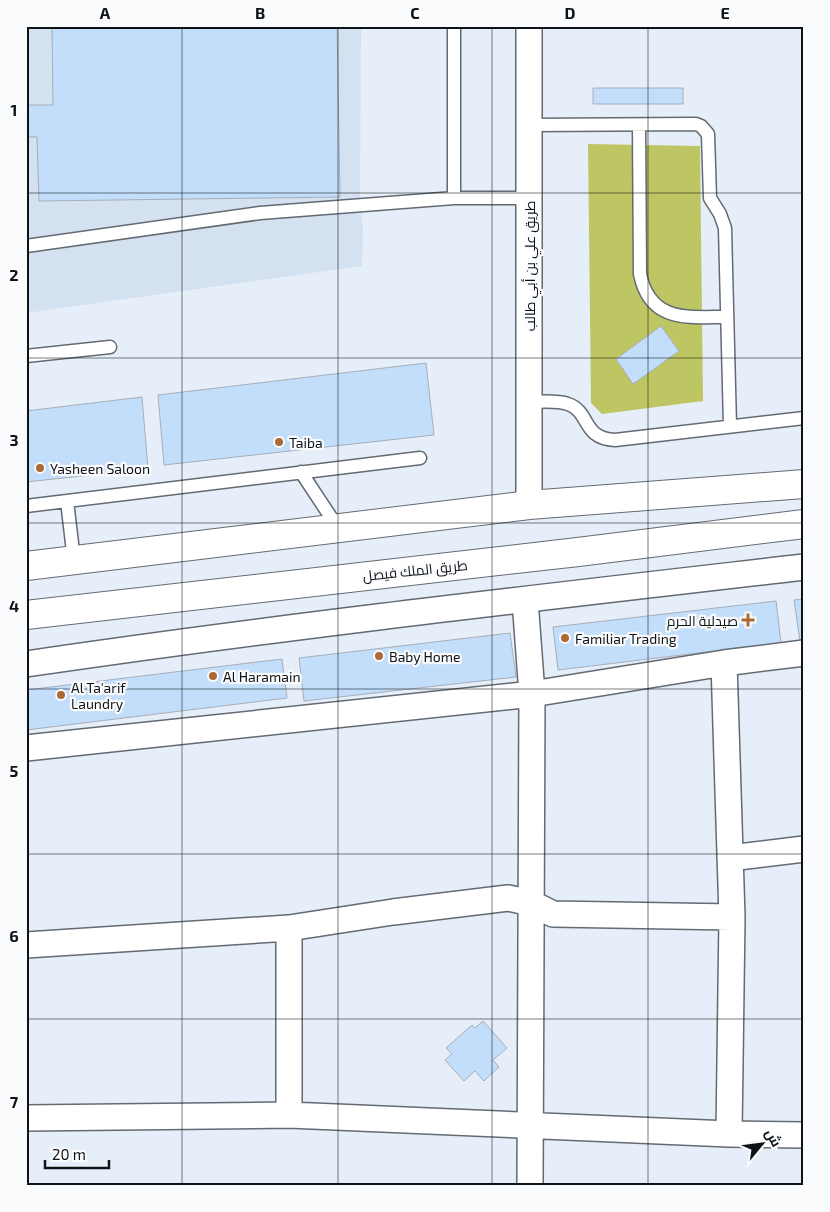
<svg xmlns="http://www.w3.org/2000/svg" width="830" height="1212" font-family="'Exo 2',Cairo,sans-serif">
	<rect width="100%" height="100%" fill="#e6eff9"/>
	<!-- built -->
	<path fill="#d3e1f0" d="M26 26H361L360 202 363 227 362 266 26 313Z"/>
	<!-- green -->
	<path fill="#bdc663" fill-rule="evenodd" d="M588 144 700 146 703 401 602 414 591 403ZM661 326 679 351 634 383 616 359Z"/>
	<!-- building -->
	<path fill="#c2defb" stroke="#a6aeb7" d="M52 26H337L340 197 39 201 37 137H26V105H53Z
		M593 88H683V104H593Z
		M661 326 679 351 633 384 616 359Z
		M426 363 434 435 164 465 158 395Z
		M142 397 148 469 26 482V411Z
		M804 599V641H800L794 600Z
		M776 601 781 643 558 670 553 627Z
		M510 633 516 677 304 701 299 658Z
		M282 659 287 698 26 730V690Z
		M483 1021 507 1048 493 1060 499 1067 484 1081 475 1071 464 1081 445 1060 452 1054 446 1048 472 1025 475 1028Z"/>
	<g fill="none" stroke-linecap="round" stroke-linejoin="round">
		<defs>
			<path id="service" d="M454 26V198
				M529 125 696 124 701 126 708 134 710 198 720 214 725 228 730 426
				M639 125 640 274C650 323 688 317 727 317
				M26 246 260 213 454 198H529
				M26 356 110 347
				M529 402C541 402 556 400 568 404 591 412 581 438 615 440L804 418
				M301 472 338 528
				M67 501 74 560
				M26 506 420 458"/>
			<path id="minor" d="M529 505V26
				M525 600 532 694 530 1186
				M724 663 732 917 729 1134
				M26 664C285 626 544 597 804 567
				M26 748 532 694 724 663 804 653
				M730 858 804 849
				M26 945 289 928 393 912 508 898 531 903 553 914 732 917
				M289 1115V928
				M26 1118 289 1115 729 1134 804 1135"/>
			<path id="primary" d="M26 566 529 505 804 484
				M26 615 578 552 804 524"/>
		</defs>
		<!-- service casing -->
		<use href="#service" stroke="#636a72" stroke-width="15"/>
		<!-- minor casing -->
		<use href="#minor" stroke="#636a72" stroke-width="28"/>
		<!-- primary casing -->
		<use href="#primary" stroke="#636a72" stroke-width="30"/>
		<!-- service -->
		<use href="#service" stroke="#fff" stroke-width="12"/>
		<!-- minor -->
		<use href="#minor" stroke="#fff" stroke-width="25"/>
		<!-- primary -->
		<use href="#primary" stroke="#fff" stroke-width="28"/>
	</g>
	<!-- grid -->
	<path fill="none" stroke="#101316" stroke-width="1" stroke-opacity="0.55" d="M182 26V1186M338 26V1186M492 26V1186M648 26V1186M26 193H804M26 358H804M26 523H804M26 689H804M26 854H804M26 1019H804"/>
	<!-- markers -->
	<g fill="#ab6936" stroke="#fafbfd" stroke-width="2">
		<circle cx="279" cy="442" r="5"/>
		<circle cx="40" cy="468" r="5"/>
		<path d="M745.5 612.5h5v5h5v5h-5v5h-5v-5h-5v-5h5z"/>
		<circle cx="565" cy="638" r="5"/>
		<circle cx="379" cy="656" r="5"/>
		<circle cx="213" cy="676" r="5"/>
		<circle cx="61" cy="695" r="5"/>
	</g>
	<g text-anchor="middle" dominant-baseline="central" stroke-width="4.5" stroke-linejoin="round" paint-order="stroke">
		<!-- street labels -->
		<g font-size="14" fill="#101316" stroke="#fafbfd">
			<text transform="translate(529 266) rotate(-90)">طريق علي بن أبي طالب</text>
			<text transform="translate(415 570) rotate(-6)">طريق الملك فيصل</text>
		</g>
		<!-- poi labels -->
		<g font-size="14" fill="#101316" stroke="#fafbfd" text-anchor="start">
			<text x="289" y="442">Taiba</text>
			<text x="50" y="468">Yasheen Saloon</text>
			<text x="738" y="620" text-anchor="end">صيدلية الحرم</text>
			<text x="575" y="638">Familiar Trading</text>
			<text x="389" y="656">Baby Home</text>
			<text x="223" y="676">Al Haramain</text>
			<text x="71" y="687">Al Ta'arif<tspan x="71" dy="16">Laundry</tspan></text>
		</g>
	</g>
	<!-- border -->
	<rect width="830" height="1212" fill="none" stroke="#fafbfd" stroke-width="55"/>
	<!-- north arrow -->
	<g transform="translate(762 1144) rotate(61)" stroke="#fafbfd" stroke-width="4" paint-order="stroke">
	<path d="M0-4L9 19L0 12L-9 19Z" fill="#101316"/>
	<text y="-8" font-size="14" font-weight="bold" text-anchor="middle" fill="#101316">ش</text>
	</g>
	<!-- scale -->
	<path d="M45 1160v8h64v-8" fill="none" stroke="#101316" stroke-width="2.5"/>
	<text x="52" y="1160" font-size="15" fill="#101316" stroke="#fafbfd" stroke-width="4" paint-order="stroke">20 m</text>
	<rect x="28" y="28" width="774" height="1156" fill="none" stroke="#101316" stroke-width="2"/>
	<g font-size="16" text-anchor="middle" font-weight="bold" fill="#101316">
		<text x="105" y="19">A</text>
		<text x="260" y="19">B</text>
		<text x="415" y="19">C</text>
		<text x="570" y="19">D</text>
		<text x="725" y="19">E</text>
		<text x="14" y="116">1</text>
		<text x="14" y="281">2</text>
		<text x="14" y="446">3</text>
		<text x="14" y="612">4</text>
		<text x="14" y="777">5</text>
		<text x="14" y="942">6</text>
		<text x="14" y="1108">7</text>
	</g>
</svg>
